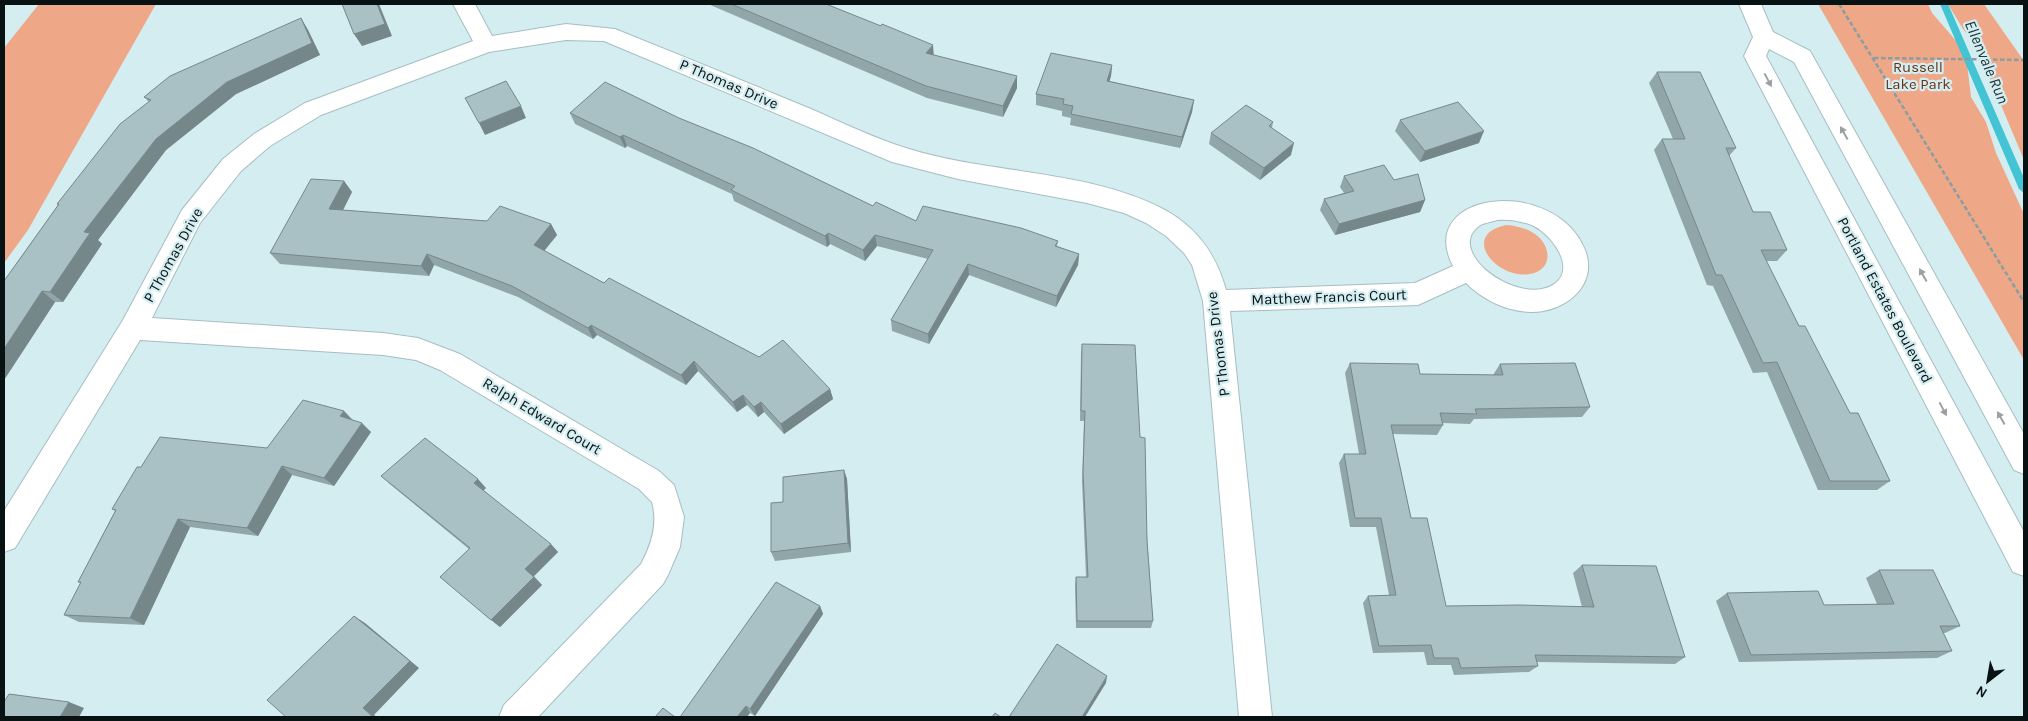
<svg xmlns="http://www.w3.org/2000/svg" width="2028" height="721" font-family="Karla,sans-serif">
	<rect width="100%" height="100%" fill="#d4edf1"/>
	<!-- green -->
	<path fill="#eea888" d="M39 4H156L28 230 4 263V48Z
		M1818 4H1928L1932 13 1958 43 1967 63 1971 97 1986 122 1996 153 2024 214V360Z
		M1948 4H1984L2024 61V160L1975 43 1963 29Z
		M1506 225C1517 226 1526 228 1535 234 1552 246 1553 270 1530 274 1497 280 1459 235 1506 225Z"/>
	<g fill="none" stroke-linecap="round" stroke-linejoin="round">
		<!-- stream -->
		<path fill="#42c4d5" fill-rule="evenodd" d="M1940 4H1948L2024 178V193L2019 189Z"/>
		<defs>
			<path id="minor" d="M453 4H475L492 36 566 24 615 29C680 55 746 82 811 109 843 123 876 139 909 149 990 174 1089 170 1163 209 1197 227 1216 254 1226 290L1415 283 1453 266C1414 191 1555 175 1585 250 1599 286 1564 313 1530 312 1506 311 1483 300 1466 283L1418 305 1230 311 1272 717H1239L1203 301 1192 265 1184 253 1166 236 1146 223 1124 213 1087 203 958 179 892 162 604 41 566 40 489 52 321 115 270 146 241 171 200 223 152 318 383 333 418 338 460 354 659 471 674 485 684 517 680 547 668 575 663 584 538 717H499L504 705 641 564C652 544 658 523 652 502L639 489 440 370 416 360 383 355 140 340 15 548 4 552V511L123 320 182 210 223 159 254 134 305 103 473 41ZM1497 220C1509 219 1522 221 1534 226 1553 236 1579 271 1551 286 1514 304 1445 251 1479 226 1483 223 1491 222 1497 220Z
				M1739 4H1761L1773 32 1810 51 2024 434V474L2014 470 1794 62 1769 49 1766 56 2024 532V576L2013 572 1744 56 1753 37Z"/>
		</defs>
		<!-- minor casing -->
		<use href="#minor" stroke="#a6bec2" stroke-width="2"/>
		<!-- path -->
		<path stroke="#8a9da0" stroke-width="2.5" stroke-dasharray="4.5 2.5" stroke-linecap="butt" d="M1839 4 2024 302
			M1874 58 2024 60"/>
		<!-- minor -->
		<use href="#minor" fill="#fff" fill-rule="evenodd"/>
	</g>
	<!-- wall -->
	<path fill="#91a6a9" d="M708 4H826L934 55 1017 88 1003 117 927 98Z
		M301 18 308 30 320 55 236 94 166 150 98 240 102 244 63 302H55L4 380V281L58 205 57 204 149 102 144 97Z
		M1112 65 1111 76 1109 81 1194 100 1192 112 1180 148 1070 125 1071 118 1062 116V111L1036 105V94Z
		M1657 72 1736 148 1729 156 1753 212 1787 250 1777 261H1766L1799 326 1850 413 1890 481 1877 490H1818L1767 372 1753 373 1713 286 1707 285 1654 150 1662 139H1673L1649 83Z
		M570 113 679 118 873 206 916 221 1058 241 1057 246 1079 254 1078 265 1056 307 969 275 929 344 892 331 891 320 928 259 877 246 865 261 830 244 827 247 734 201 732 194 627 146 625 148 575 124Z
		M1400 120 1479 143 1420 162 1395 131Z
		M1273 122 1272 128 1291 155 1260 180 1209 144 1211 133Z
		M1344 176 1394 180 1425 200 1420 212 1335 235 1320 210 1324 199 1344 193 1340 187Z
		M344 181 352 192 343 210 487 221 551 224 557 235 544 251 604 283 759 357 830 389 833 399 784 434 764 412 758 417 747 405 737 412 698 371 686 385 597 335 593 339 518 297 434 265 429 276 280 264 270 253Z
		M1082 344 1140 437 1153 621 1151 628H1076L1075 585 1076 577H1086L1082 481 1084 421H1080L1081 355Z
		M1350 363 1420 374 1493 375 1500 364 1590 407 1582 417 1474 419 1470 424 1442 423 1443 425 1437 435 1393 434 1411 518 1446 606 1582 607 1573 573 1582 565 1685 657 1675 664 1537 662 1538 666 1529 672 1454 675 1451 665H1427L1424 652 1373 653 1363 603 1368 596 1389 595 1376 527H1350L1339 463 1344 454H1359L1345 373Z
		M344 411 353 420 371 432 334 486 292 475 258 536 190 527 144 625 79 622 64 615 81 583 78 582 115 511 112 509 141 467 267 448Z
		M844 470 847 479 851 552 775 561 771 552 783 502Z
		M381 476 486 488 483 490 558 552 534 576 542 585 500 627 440 577 469 549 391 485Z
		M1879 570 1960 626 1945 633H1943L1952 651 1937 658 1739 662 1716 601 1727 593 1824 605 1877 604 1866 578Z
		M820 606 823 614 755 716 750 713 680 717Z"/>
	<!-- shaded-wall -->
	<path fill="#76878a" d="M377 4H379L392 36 362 46 354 34Z
		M301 18 308 30 320 55 236 94 166 150 98 240 102 244 63 302 50 292 84 232 156 139 227 82Z
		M933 45 934 57 926 53Z
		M1112 65 1111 76 1106 93 1107 81Z
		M1017 76V88L1003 117V106Z
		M1194 100 1192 112 1180 148 1182 137Z
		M521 106 526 118 485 135 479 123Z
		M1484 131 1479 143 1420 162 1425 151Z
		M623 135 627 146 625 148 620 137Z
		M1294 143 1291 155 1260 180 1264 168Z
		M344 181 352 192 338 220 329 209Z
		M1425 200 1420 212 1335 235 1339 224Z
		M551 224 557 235 540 256 534 245Z
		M828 233 830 244 827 247 825 236Z
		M875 235 877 246 865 261 863 250Z
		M427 254 434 265 429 276 421 266Z
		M1079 254 1078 265 1056 307 1057 296Z
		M968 264 969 275 929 344 928 334Z
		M42 291 55 302 4 380V349Z
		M591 325 597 335 593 339 588 328Z
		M694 361 698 371 686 385 681 375Z
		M830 389 833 399 784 434 781 424Z
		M743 395 747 405 737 412 733 402Z
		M761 402 764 412 758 417 754 407Z
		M344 411 353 421 340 416Z
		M362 423 371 432 334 486 324 478Z
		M282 466 292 475 258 536 247 528Z
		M844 470 847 479 851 552 848 543Z
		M478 479 486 488 482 492 474 483Z
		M178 519 190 527 144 625 130 618Z
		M551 544 558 552 533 577 525 569Z
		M534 577 542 585 500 627 491 620Z
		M820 606 823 614 755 716 750 709Z
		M354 616 365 623 419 668 374 715 377 717H373L363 708Z
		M1107 676 1106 683 1085 717H1082Z
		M69 702 84 708 79 717H60Z
		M746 706 750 713 747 717H737Z"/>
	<!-- building -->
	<path fill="#a9c1c5" stroke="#76878a" d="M342 4H377L385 24 354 34Z
		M731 4H826L881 26 882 24 933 45 926 53 1017 76 1003 106 926 86Z
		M301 18 312 43 227 82 156 139 84 232 90 233 50 292 42 291 4 349V281L59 204H57L120 124 151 100 144 97 170 76Z
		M1051 53 1112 65 1107 81 1194 100 1182 137 1071 114 1073 106 1063 104 1064 99 1036 94Z
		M1657 72H1700L1736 148H1726L1753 212H1770L1787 250H1761L1799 326H1805L1850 413H1858L1890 481H1830L1777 362 1763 363 1722 275H1716L1662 139H1685Z
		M506 81 521 106 479 123 465 98Z
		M605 82 679 118 753 148 873 206 876 202 916 221 923 206 1021 228 1058 241 1055 246 1079 254 1057 296 968 264 928 334 891 320 933 250 875 235 863 250 828 233 825 236 731 190 735 186 623 135 620 137 570 113Z
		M1458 102 1484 131 1425 151 1400 120Z
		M1246 105 1273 122 1269 126 1294 143 1264 168 1211 133Z
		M1384 165 1394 180 1418 174 1425 200 1339 224 1324 199 1354 191 1344 176Z
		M311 179 344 181 329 209 487 221 500 206 551 224 534 245 604 283 609 278 759 357 783 340 830 389 781 424 761 402 754 407 743 395 733 402 694 361 681 375 591 325 588 328 512 286 427 254 421 266 270 253Z
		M1082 344 1135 345 1140 437 1145 438 1147 541 1153 621H1077L1076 577H1088L1083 472 1085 411H1081Z
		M1350 363 1418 364 1420 374 1503 375 1500 364 1575 363 1590 407 1475 409 1477 414 1440 413 1443 425H1391L1411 518H1427L1446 606 1520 605 1594 607 1582 565 1656 566 1685 657 1535 655 1538 666 1461 668 1458 658H1434L1431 645 1379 646 1368 596 1396 595 1381 518H1355L1344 454H1366Z
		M303 400 344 411 340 416 362 423 324 478 282 466 247 528 178 519 130 618 64 615 81 582H78L116 510 112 509 137 467H141L160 437 267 448Z
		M425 438 478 479 474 483 551 544 525 569 534 577 491 620 440 577 470 548 381 476Z
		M844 470 848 543 771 552V503L783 502V477Z
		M1879 570H1933L1960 626H1940L1952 651 1751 655 1727 593 1818 591 1824 605 1894 604Z
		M776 582 820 606 750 709 746 706 737 717H680Z
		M354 616 410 661 363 708 373 717H286L267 700Z
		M1057 644 1107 676 1082 717H1009Z
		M9 694 69 702 60 717H4V702Z
		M663 708 675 717H655Z
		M995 713 1001 717H992Z"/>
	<!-- one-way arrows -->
	<defs><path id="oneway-solid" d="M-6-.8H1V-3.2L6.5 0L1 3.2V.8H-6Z" transform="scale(1.25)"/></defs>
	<g fill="#9da0a1">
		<use href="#oneway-solid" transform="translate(1768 80) rotate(62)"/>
		<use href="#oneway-solid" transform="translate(1844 133) rotate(-119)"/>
		<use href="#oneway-solid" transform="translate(1923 275) rotate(-119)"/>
		<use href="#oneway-solid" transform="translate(1943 409) rotate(62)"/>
		<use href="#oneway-solid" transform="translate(2001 418) rotate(-119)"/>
	</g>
	<g text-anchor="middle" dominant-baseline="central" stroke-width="4.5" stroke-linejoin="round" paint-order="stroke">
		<!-- park labels -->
		<g font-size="15" fill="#673217" stroke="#d4edf1">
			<text x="1918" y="67">Russell<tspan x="1918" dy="17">Lake Park</tspan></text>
		</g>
		<!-- street labels -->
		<g font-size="15" fill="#091213" stroke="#d4edf1">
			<text transform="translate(729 84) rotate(23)">P Thomas Drive</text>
			<text transform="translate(173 255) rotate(-61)">P Thomas Drive</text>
			<text transform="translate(1329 297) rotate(-2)">Matthew Francis Court</text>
			<text transform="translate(1885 300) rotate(62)">Portland Estates Boulevard</text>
			<text transform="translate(1218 344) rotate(-97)">P Thomas Drive</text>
			<text transform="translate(542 416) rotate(31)">Ralph Edward Court</text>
		</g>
		<!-- water labels -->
		<g font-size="16" font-style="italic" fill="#21373a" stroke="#d4edf1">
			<text transform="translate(1987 62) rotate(67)">Ellenvale Run</text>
		</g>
	</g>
	<!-- border -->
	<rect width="2028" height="721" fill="none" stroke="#091213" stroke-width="10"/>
	<!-- north arrow -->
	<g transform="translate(1988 681) rotate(211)" stroke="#d4edf1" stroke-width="4" paint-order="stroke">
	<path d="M0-4L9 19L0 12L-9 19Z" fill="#091213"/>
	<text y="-8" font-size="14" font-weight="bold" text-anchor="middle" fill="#091213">N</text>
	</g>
</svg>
